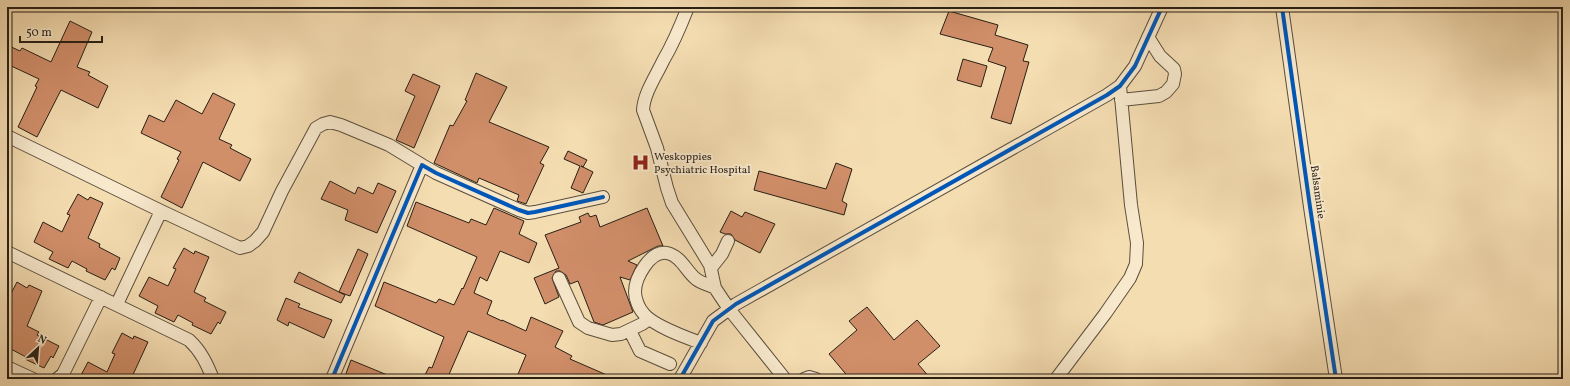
<svg xmlns="http://www.w3.org/2000/svg" width="1570" height="386" font-family="Vollkorn,serif">
	<rect width="100%" height="100%" fill="#f5ddb2"/>
	<filter id="stains"><feTurbulence type="fractalNoise" baseFrequency=".005" numOctaves="4"/><feColorMatrix values="0 0 0 0 .2 0 0 0 0 .09 0 0 0 0 .02 0 0 0 .5 -.17"/></filter>
	<radialGradient id="worn" r=".72"><stop offset=".6" stop-color="#630" stop-opacity="0"/><stop offset="1" stop-color="#630" stop-opacity=".3"/></radialGradient>
	<!-- building -->
	<path fill="#d08e69" stroke="#271f15" d="M949 11 998 25 995 35 1028 45 1023 61 1029 62 1011 124 991 118 1006 67 988 61 993 48 940 34Z
		M70 21 92 32 77 67 90 72 88 75 108 86 98 108 61 90 37 137 18 127 37 87 35 86 39 79 7 64V45L20 51 22 48 51 62Z
		M963 59 987 66 981 87 957 80Z
		M476 73 507 87 489 122 549 147 540 163 544 165 526 204 517 201 519 195 479 178 477 183 434 163 450 125 453 126 467 101 465 100Z
		M413 74 440 86 414 148 396 140 415 96 405 91Z
		M213 93 235 104 219 139 232 145 230 148 251 159 240 181 203 162 182 208 161 197 179 160 177 159 181 152 141 133 149 115 164 122 176 100 202 114Z
		M568 151 587 160 583 167 581 166 593 172 583 193 571 188 580 166 564 159Z
		M836 163 852 169 842 201 847 204 844 215 754 190 759 171 826 189Z
		M330 181 355 194 358 187 373 194 378 183 396 191 377 233 345 220 348 210 321 199Z
		M78 194 88 200 90 197 103 203 88 238 100 244 99 247 120 258 115 270 112 268 105 280 86 271 87 269 72 261 68 268 49 259 53 252 34 242 43 222 62 232 70 215 67 214Z
		M416 202 469 223 471 219 486 225 494 208 524 221 519 234 537 243 529 263 500 251 487 281 480 277 474 293 492 301 487 314 502 321V320L526 331 531 317 563 331 555 347 572 356 570 359 616 379H548L539 375 537 379H516L526 355 468 331 447 379H423L429 367 432 368 444 337 375 306 384 282 436 303 439 299 454 305 462 288 463 289 477 257 407 226Z
		M647 208 663 246H658L628 261 637 265 630 280 620 277 633 312 603 325 594 322 578 281 570 284 566 275 560 271H556L552 278 559 297 545 304 534 278 559 268 545 235 581 222 579 217 588 213 590 217 596 215 600 227Z
		M731 211 742 217 745 212 775 224 760 253 735 240 731 234H725L720 232Z
		M184 248 194 254 195 251 209 257 194 292 206 298 204 301 226 312 220 324 218 322 211 334 192 325 193 323 178 315 174 322 155 313 158 306 139 296 149 277 168 286 176 269 173 268Z
		M358 249 368 254 350 296 339 292Z
		M299 272 345 295 341 303 294 282Z
		M17 282 27 288 29 285 42 291 27 326 39 332 37 335 59 346 53 358 51 356 44 368 25 359 26 357 7 347V301Z
		M286 298 300 304 298 307 332 320 324 338 289 322 288 326 277 320Z
		M867 307 894 340 917 320 940 346 918 364 931 379H850L829 354 857 330 849 321Z
		M122 333 133 339 134 336 148 342 131 379H79L88 362 107 372 115 354 112 353Z
		M351 360 397 379H344Z"/>
	<g fill="none" stroke-linecap="round" stroke-linejoin="round">
		<defs>
			<path id="minor" d="M688 7C681 25 673 44 663 61 656 76 644 93 643 110L657 148 667 188 672 203 710 265 715 288 729 309 785 379
				M1282 7 1310 207 1336 379
				M1121 100 1159 96 1166 92 1173 84 1175 74 1174 69 1160 56 1148 37
				M7 136 161 211 240 248 248 246 255 241 263 232 282 191 316 128 323 124 330 122 341 125 389 145 422 165
				M7 252 189 340C201 351 207 364 213 379
				M711 268 722 254 728 241
				M559 278 579 322 588 328 612 335 621 334 642 324 649 319
				M117 304 161 211
				M630 331 640 351 670 364
				M701 343C685 337 654 326 644 314 639 309 635 299 635 292 635 278 650 250 667 253 681 256 686 271 696 279 701 283 709 285 715 288
				M7 367 33 379
				M57 379 63 374 101 297
				M332 379 422 165 436 173 519 210 528 213 535 212 603 197
				M680 379 713 321 736 304 1107 95 1120 86 1135 66 1162 7
				M804 379 809 377 816 379
				M1056 379 1105 314 1130 278 1136 264 1137 243 1131 205 1120 86"/>
		</defs>
		<!-- minor casing -->
		<use href="#minor" stroke="#5a4e3c" stroke-width="14"/>
		<!-- minor -->
		<use href="#minor" stroke="#f8e9cd" stroke-width="12"/>
		<defs>
			<path id="cycleway" d="M1282 7 1310 207 1336 379
				M332 379 422 165 436 173 519 210 528 213 535 212 603 197
				M680 379 713 321 736 304 1107 95 1120 86 1135 66 1162 7"/>
		</defs>
		<!-- cycleway casing -->
		<use href="#cycleway" stroke="#f8e9cd" stroke-width="6"/>
		<!-- cycleway -->
		<use href="#cycleway" stroke="#0057b8" stroke-width="4"/>
	</g>
	<!-- icons -->
	<defs>
		<symbol id="hospital-bare" viewBox="-9 -9 18 18"><path d="M-5-5h3v3.5h4V-5h3V5h-3V1.5h-4V5h-3Z" fill="#8f2418" stroke="#f8e9cd" stroke-width="2.5" paint-order="stroke"/></symbol>
	</defs>
	<g fill-rule="evenodd">
		<use href="#hospital-bare" x="628" y="150" width="25" height="25"/>
	</g>
	<g text-anchor="middle" dominant-baseline="central" stroke-width="4" stroke-linejoin="round" paint-order="stroke">
		<!-- poi labels -->
		<g font-size="11" fill="#271f15" stroke="#f8e9cd" text-anchor="start">
			<text x="654" y="157">Weskoppies<tspan x="654" dy="13">Psychiatric Hospital</tspan></text>
		</g>
		<!-- street labels -->
		<g font-size="11" fill="#271f15" stroke="#f8e9cd">
			<text transform="translate(1317 192) rotate(82)">Balsaminie</text>
		</g>
	</g>
	<!-- margin -->
	<rect width="1570" height="386" fill="none" stroke="#f5ddb2" stroke-width="24"/>
	<rect x="8" y="8" width="1554" height="370" fill="none" stroke="#271f15" stroke-width="2"/>
	<rect x="12" y="12" width="1546" height="362" fill="none" stroke="#271f15"/>
	<!-- north arrow -->
	<g transform="translate(38 348) rotate(26)" stroke="#f8e9cd" stroke-width="3" paint-order="stroke">
	<path d="M0-3L7 15L0 10L-7 15Z" fill="#271f15"/>
	<text y="-6" font-size="11" font-weight="bold" text-anchor="middle" fill="#271f15">N</text>
	</g>
	<!-- scale -->
	<path d="M20 36v6h82v-6" fill="none" stroke="#271f15" stroke-width="2"/>
	<text x="26" y="36" font-size="12" fill="#271f15" stroke="#f8e9cd" stroke-width="3" paint-order="stroke">50 m</text>
	<rect width="100%" height="100%" filter="url(#stains)"/>
	<rect width="100%" height="100%" fill="url(#worn)"/>
</svg>
